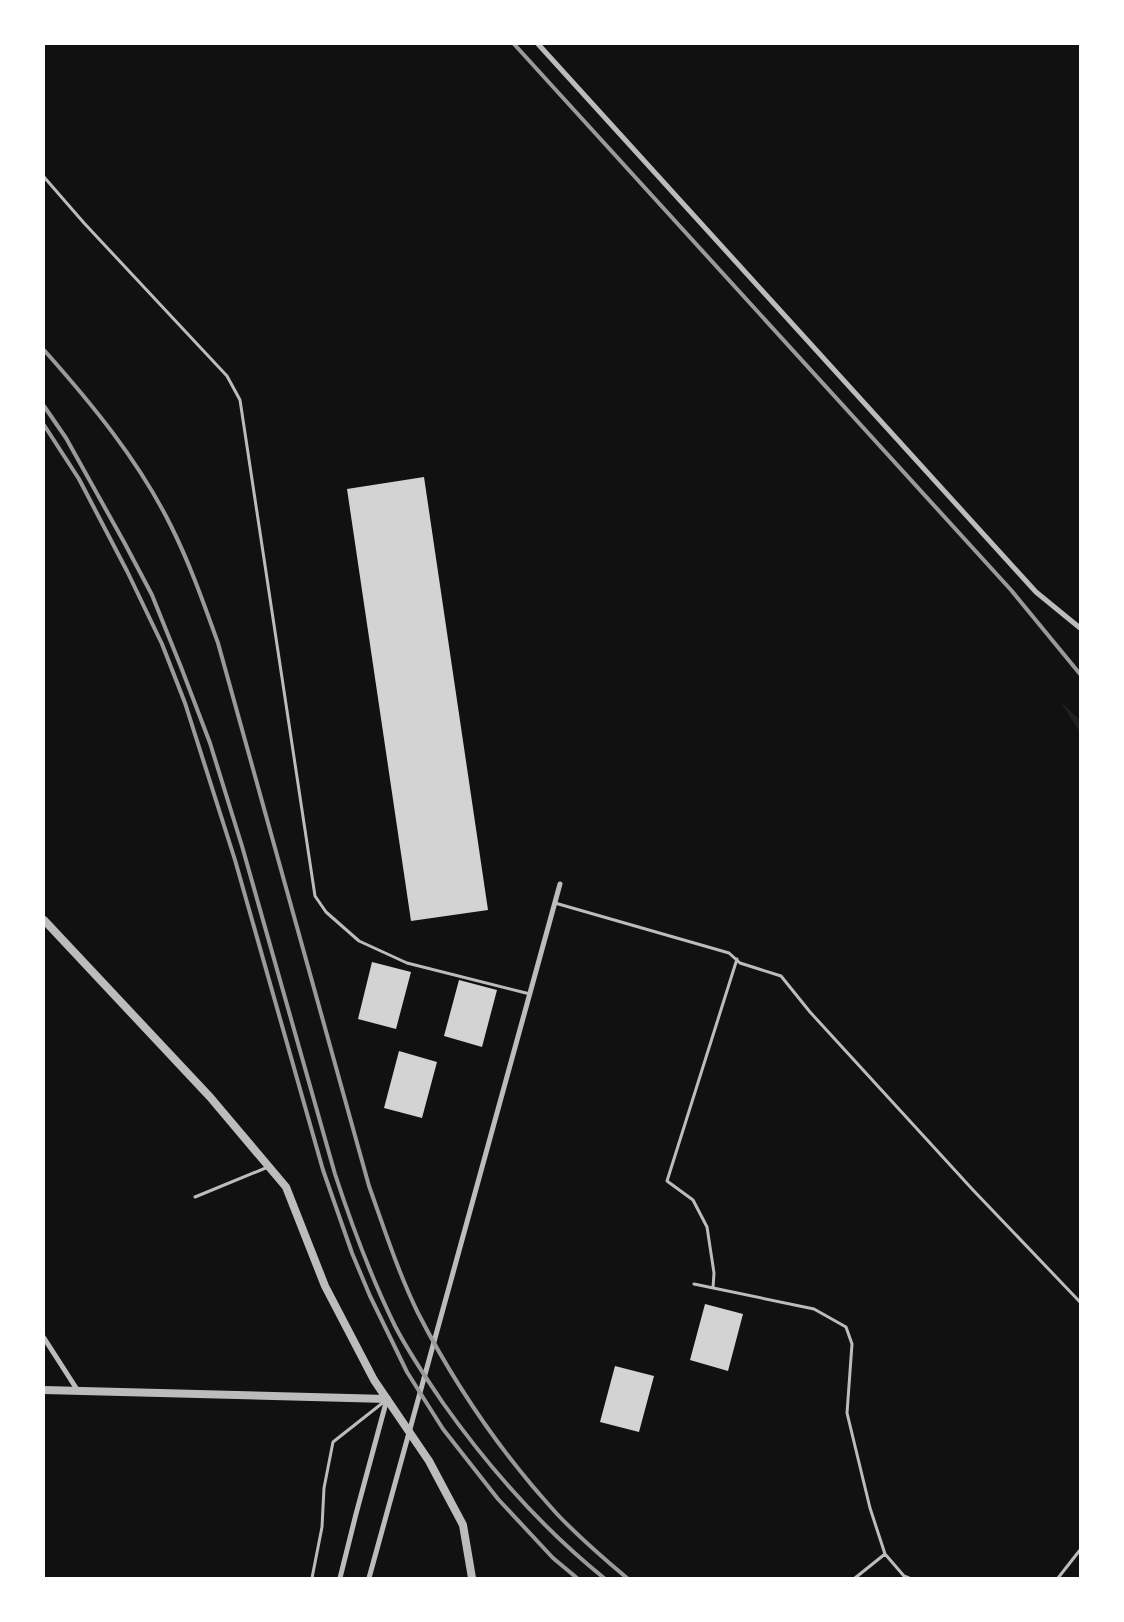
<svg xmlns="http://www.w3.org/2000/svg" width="1124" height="1622" font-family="Figtree,sans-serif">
	<rect width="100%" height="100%" fill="#111"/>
	<!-- green -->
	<path fill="#202020" d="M1061 702 1080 720V733Z"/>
	<!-- building -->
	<path fill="#d3d3d3" d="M424 477 488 910 411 921 347 489Z
		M372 962 411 972 396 1029 358 1019Z
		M459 980 497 990 482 1047 444 1036Z
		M399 1051 437 1062 422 1118 384 1108Z
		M705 1304 743 1314 728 1371 690 1360Z
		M615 1366 654 1376 639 1432 600 1422Z"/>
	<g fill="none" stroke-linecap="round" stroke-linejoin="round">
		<!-- service -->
		<path stroke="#bcbcbc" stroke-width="3" d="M44 177 84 223 227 376 240 400 315 896 326 912 359 941 407 963 530 994
			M555 903 729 953 740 963 781 976 810 1012 973 1190 1080 1302
			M195 1197 268 1167
			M694 1284 814 1309 846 1327 852 1344 847 1413 870 1508 885 1554 904 1576 909 1578
			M713 1288 714 1273 707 1227 693 1200 667 1181 737 959
			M312 1578 322 1527 324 1488 333 1442 385 1401
			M855 1578 885 1554
			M1058 1578 1080 1550"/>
		<!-- minor -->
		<path stroke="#bcbcbc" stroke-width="5" d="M538 44 1036 592 1080 628
			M44 1338 78 1391
			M340 1578 356 1514 387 1399
			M369 1578 560 884"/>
		<!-- tertiary -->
		<path stroke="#bcbcbc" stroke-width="8" d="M44 920 210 1097 286 1187 325 1286 374 1380 429 1461 463 1525 472 1578
			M44 1390 387 1399"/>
		<!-- rail -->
		<path stroke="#9a9a9a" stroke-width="4" d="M514 44 1011 590 1080 674
			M44 350C92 404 139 461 171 526 190 564 204 604 218 643L369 1186C384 1228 398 1272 418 1313 455 1385 502 1454 557 1514 579 1537 603 1558 627 1578
			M44 406 66 438 124 542 152 595 181 667 210 743 242 846 335 1174C352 1226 371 1277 395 1326 409 1353 426 1378 443 1403 489 1468 542 1528 604 1578
			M44 425 79 479 127 571 162 644 185 703 235 860 323 1170 352 1253 370 1296 407 1372 443 1429 498 1499 553 1558 577 1578"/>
	</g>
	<!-- border -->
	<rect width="1124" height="1622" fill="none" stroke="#ffffff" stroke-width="90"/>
</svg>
